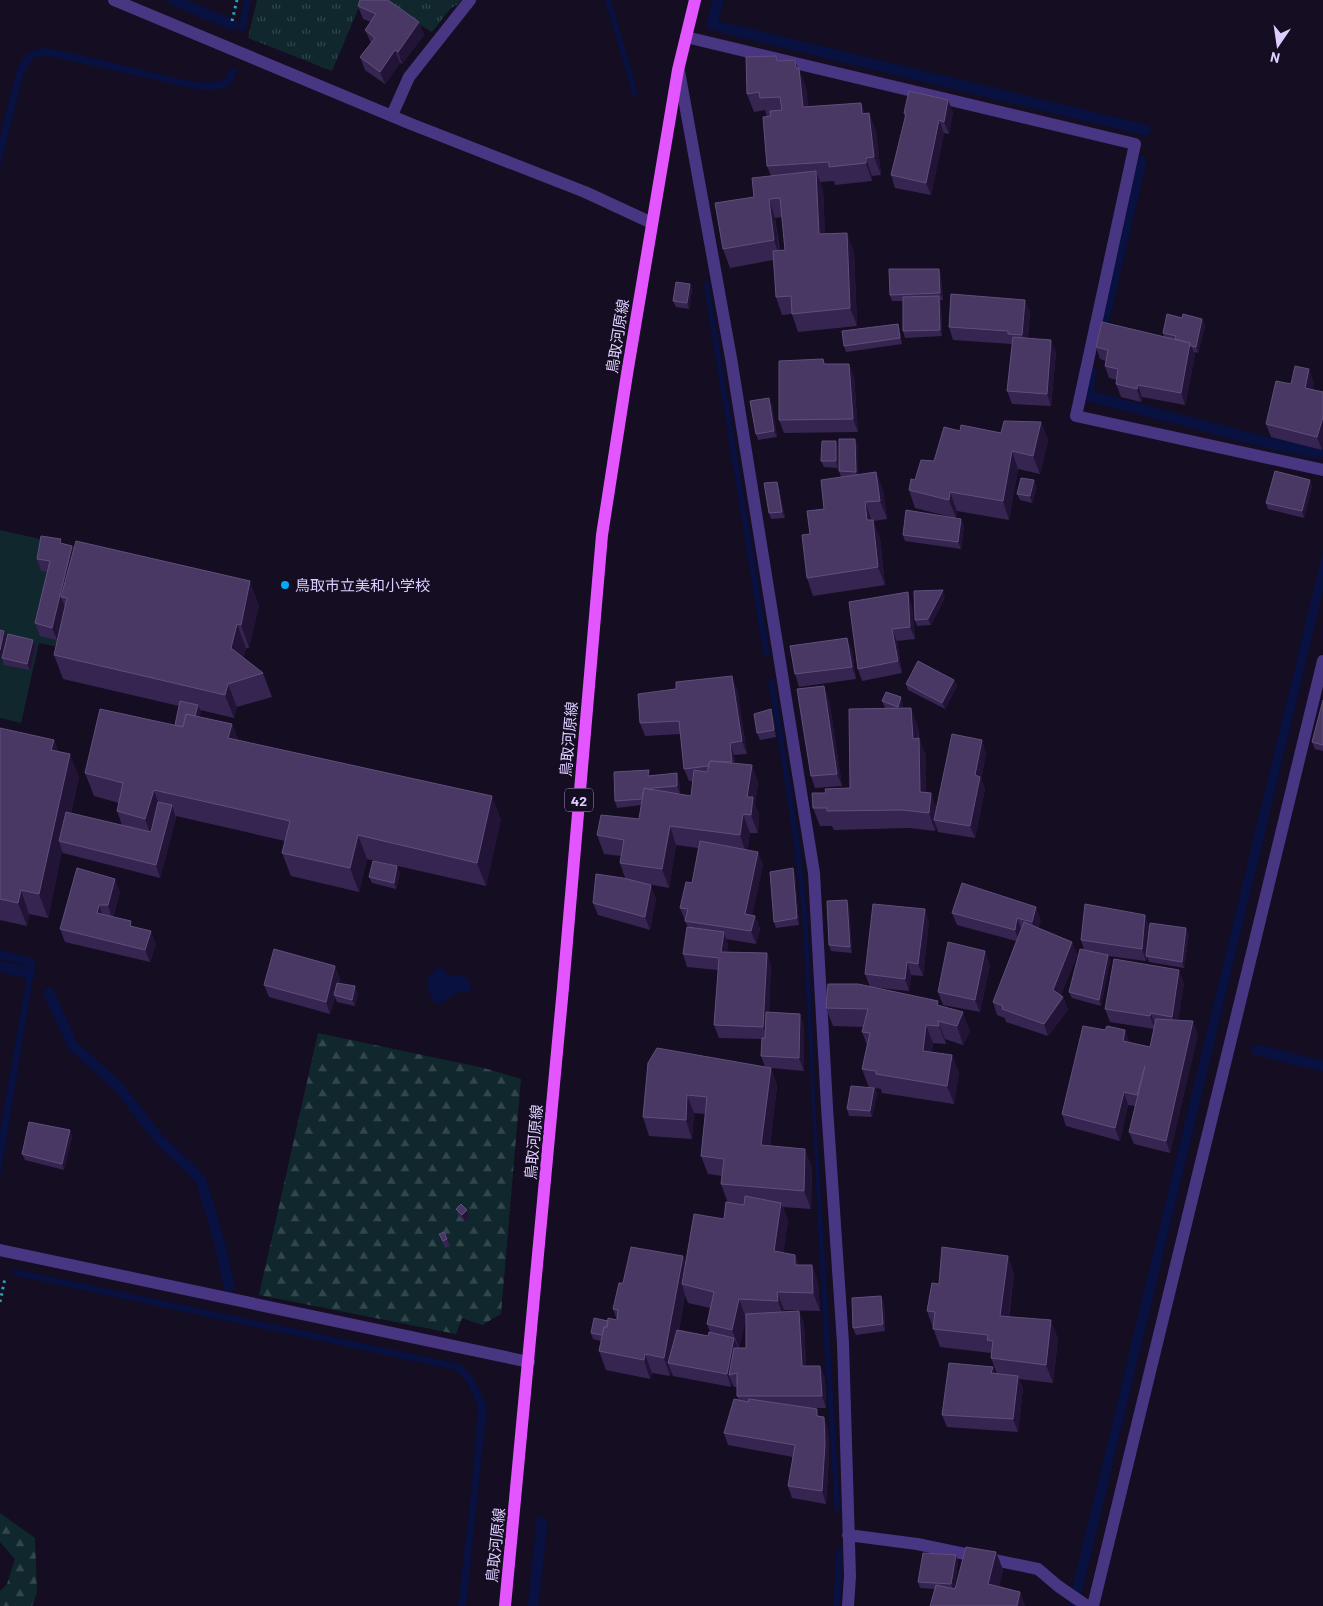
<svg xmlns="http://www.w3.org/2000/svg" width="1323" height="1606" font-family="Barlow,'Noto Sans JP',sans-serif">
	<defs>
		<pattern id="forest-firs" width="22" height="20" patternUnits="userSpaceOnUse" patternTransform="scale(1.25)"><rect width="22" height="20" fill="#10282d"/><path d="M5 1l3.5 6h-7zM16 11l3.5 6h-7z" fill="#32464c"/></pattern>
		<pattern id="park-tufts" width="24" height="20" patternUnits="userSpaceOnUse" patternTransform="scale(1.25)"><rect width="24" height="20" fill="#10282d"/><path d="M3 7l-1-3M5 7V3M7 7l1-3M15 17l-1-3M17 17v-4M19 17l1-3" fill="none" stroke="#32464c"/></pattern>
	</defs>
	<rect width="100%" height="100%" fill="#150d22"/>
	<!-- green -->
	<path fill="#10282d" d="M0 530 81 548 59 647 39 643 21 723 0 718Z"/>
	<!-- forest -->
	<path fill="url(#forest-firs)" d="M318 1033 484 1068 521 1079 501 1314 482 1325 462 1318 456 1334 259 1295Z
		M0 1513 35 1538 37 1592 32 1606H0V1591L7 1584 15 1559 0 1542Z"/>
	<!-- park -->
	<path fill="url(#park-tufts)" d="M257 0H362L332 71 248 38Z
		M380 0H461L458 4 450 9 432 32Z"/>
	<!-- water -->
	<path fill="#081140" d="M244 0H251L245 31 238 30Z
		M605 0H611L638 93 633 96Z
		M44 48 68 52 185 80C198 82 213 85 225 79L230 68 237 69C232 91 220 90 200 90L53 57 44 56 33 58 24 73 0 167V136L17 69 25 55 34 50Z
		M708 278 770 655 764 657 704 286Z
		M1323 551V591L1087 1570 1079 1606H1068Z
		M768 680H774L800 845 808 925 815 1100 840 1510 835 1512 824 1341 802 910C793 833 782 757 768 680Z
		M0 950 36 959 0 1178V1131L28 969 25 965 0 959Z
		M443 967 446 974 465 977 468 979 471 991 458 992 442 1003H436C423 989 424 974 443 967Z
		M14 1269 460 1364 472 1376 487 1406 466 1606H458L472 1484 478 1406 467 1382 455 1370 13 1275Z
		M842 1547V1581L840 1606H833L837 1549Z"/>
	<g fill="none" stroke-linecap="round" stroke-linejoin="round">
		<!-- stream -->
		<path stroke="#081140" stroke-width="11" d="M173 0 233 25
			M712 25 718 0
			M720 27 1145 130
			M1100 336 1141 161
			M1091 373 1089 384V396L1273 444 1319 453
			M0 966 30 974
			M49 993 73 1046 117 1085 158 1138 201 1180 221 1248 229 1287
			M1257 1050 1323 1066
			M533 1606 542 1522"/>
		<!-- path -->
		<path stroke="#2aa2b7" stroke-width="3" stroke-dasharray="2.5 4" stroke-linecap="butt" d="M232 21 237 0
			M0 1302 5 1278"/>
		<!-- street -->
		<path stroke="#493683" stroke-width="12" d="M114 0 411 124 585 192 652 223
			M686 37 1135 144 1076 416 1323 470
			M679 71 731 358 814 873 827 1107 843 1343 850 1576 848 1606
			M392 115 409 77 470 0
			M0 1250 529 1362
			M848 1535 917 1544 1038 1569 1058 1586 1087 1606
			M1093 1606 1323 661"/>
		<!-- primary -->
		<path stroke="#e355ff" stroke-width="12" d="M505 1606 563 988 602 535 627 374 678 70 695 0"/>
	</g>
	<!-- wall -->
	<path fill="#372551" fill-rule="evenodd" d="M358 6 419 22 424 35 402 64 400 63 385 84 365 70 360 57 371 43 365 30 371 22 363 19Z
		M776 56 778 61 795 60 806 87 808 107 861 103 865 114 869 113 876 131 881 175 872 176V181L835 185 834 181 820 182 823 190 825 234 854 251 857 326 798 332 792 314 782 315 776 297 773 260 730 268 723 249 754 197 771 176 767 166V117L765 110 754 112 747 94ZM782 217 785 250 780 251 775 218Z
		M953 112 949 134 944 133 931 195 895 188 891 175 905 118 904 113Z
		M939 269 941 276 943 300H940L941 302 942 336 905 338 903 331V301H892L890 295Z
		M690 284 692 290 689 309 676 307 673 301Z
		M1025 300 1030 312 1028 338 1056 352 1051 406 1012 404 1007 391 1012 345V344L953 340 949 327Z
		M1182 318 1202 319 1205 326 1198 353 1194 352 1195 355 1185 405 1142 397 1141 402 1121 397 1116 384 1117 380 1109 378 1105 366 1106 361 1100 359 1096 347 1164 337 1163 333Z
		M898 324 900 331 902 344 846 352 844 346Z
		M823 359 825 364H849L854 377 858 432 784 433 779 420Z
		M1314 382 1312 389 1323 392V446L1322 450 1271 437 1266 424 1291 384Z
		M772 404 777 437 758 440 756 434Z
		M1041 422 1048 440 1040 474 1018 469 1009 520 957 511 956 518 964 525 961 549 905 541 903 535 951 517 915 508 909 490 915 480 934 461 960 431 1001 433Z
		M858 445V475L876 472 883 491 887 519 873 521 880 538 885 585 813 596 807 578 810 534 841 477 839 471Z
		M838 448V468L824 467 821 461Z
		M777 482 779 488 785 518 771 519 769 513Z
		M1312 486 1304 518 1268 509 1266 503Z
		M1037 487 1032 503 1020 500 1017 494Z
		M62 543 72 546 74 550 259 605 249 648H246L243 658 263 673 272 697 237 707 234 718 200 710 201 712 199 717 232 724 238 740 501 819 486 886 367 859 359 892 291 876 282 853 285 841 176 816V818L160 878 63 853 62 851 48 918 29 914 27 926 0 920V728L54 740 58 751 79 777 71 813 122 825 117 811 119 803 94 796 85 773 175 725 179 706 63 679 54 655 65 607 57 640 40 636 35 623 47 572 41 571 37 559Z
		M945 597 931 625 917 626 915 620Z
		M912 605 915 639 897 641 902 673 862 681 858 669Z
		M36 647 30 670 4 665 2 658Z
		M852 650 856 679 799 687 795 674Z
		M954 680 957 686 945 709 908 690 906 684Z
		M737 689 747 754 734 755 735 763 752 765 758 783 755 804 759 815 758 833H750L747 850 763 864 752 915 755 916 760 929 756 944 726 939 728 945 727 952 767 953 771 966 769 1012 804 1026V1071L771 1068 777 1086 770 1145 812 1167 811 1209 783 1207 788 1221 783 1253 795 1255 799 1265H812L818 1283 820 1311 784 1310V1312L799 1311 804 1324 806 1366H820L825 1379 826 1408H809L819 1416 828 1429 829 1456 826 1504 792 1498 788 1486 793 1457 728 1445 724 1433 739 1400 737 1396V1387H734L732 1383 731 1387 673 1376 671 1371 670 1376 652 1373 650 1379 606 1370 599 1351 601 1341 593 1339 591 1333 608 1321 617 1320 613 1309 623 1283 683 1256 685 1263 724 1219 728 1203 721 1184 722 1176 708 1174 701 1156 705 1114 694 1113 692 1139 649 1136 643 1117 648 1063 765 1067 761 1056 762 1039 719 1038 714 1025 718 970 687 967 683 954 688 928 680 908 692 883 698 848 676 845 669 888 648 884 656 898 650 930 598 915 593 903 625 878 620 863 621 856 604 854 597 835 639 819 641 805 617 808 615 801 651 776 679 780 680 793H673L691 796 693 781H689L684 769 681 734 645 736 640 723ZM685 1295 688 1303 710 1308 707 1324 710 1332 708 1336 679 1330ZM746 1318V1348H739Z
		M829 699 842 786 815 788 811 776Z
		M1323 700V751L1315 749 1312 742Z
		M882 701 903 704 902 708 918 726 919 738 926 756V793L936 807 986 753 981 780 985 789 975 838 938 832 936 826 935 831 909 828 834 830 832 826H820L813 808 826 793 850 788 886 708H885Z
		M773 716 776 737 760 740 757 733Z
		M397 866 400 873 396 889 372 883 369 877Z
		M793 868 795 875 799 925 776 928 774 922Z
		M120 892 113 917 134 927 156 944 150 962 65 942 60 929Z
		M849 906 852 953 831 951 829 945Z
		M952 913 1041 920 1038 928 1072 942 1077 955 1061 995 1063 997 1068 1010 1048 1036 1006 1022 1005 1018 997 1015 993 1002 1016 941 957 925Z
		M1145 915 1149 927 1189 934 1184 968 1149 962 1147 957 1146 961 1108 956 1110 961 1101 1006 1072 998 1069 992 1084 950 1081 940Z
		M929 921 923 976 911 975 909 991 871 987 940 1006 970 1031 963 1045 945 1039 946 1044 933 1043 932 1052 952 1055 959 1073 954 1104 882 1093 881 1089 875 1088 877 1094 872 1117 849 1116 847 1109 869 1088 862 1069 867 1045 862 1032 863 1027 833 1026 826 1008 870 987 865 974Z
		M990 964 980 1012 943 1005 938 992Z
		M335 966 340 979 339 983 358 993 355 1006 337 1002 335 997 330 1014 269 997 264 985Z
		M1184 983 1178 1020 1198 1034 1170 1153 1134 1144 1129 1132 1135 1106 1128 1105 1120 1141 1066 1126 1062 1114 1105 1030H1125L1129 1043 1150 1047 1154 1029 1110 1022 1105 1009Z
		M70 1130 72 1137 64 1170 25 1160 22 1154Z
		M456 1209 469 1216 465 1222 458 1215Z
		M439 1234 447 1239 450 1246 445 1248Z
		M1008 1256 1014 1274 1009 1317 1058 1338 1053 1383 1019 1379 1023 1388 1018 1432 947 1427 942 1415 993 1367 995 1373 997 1374 991 1358V1353L940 1347 927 1311 939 1284Z
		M884 1302 885 1331 856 1335 853 1328Z
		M996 1552 1003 1570 999 1586 1020 1592 1025 1606H930L935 1589 920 1588 918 1582 956 1555 958 1562 954 1589Z"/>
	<!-- shaded-wall -->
	<path fill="#221436" d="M419 22 424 35 402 64 398 52Z
		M395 50 400 63 385 84 380 72Z
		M795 60 799 72V68L806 87 810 126 803 107Z
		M948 100 953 112 949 134 944 122Z
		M861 103 868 122 862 114Z
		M869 113 876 131 881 175 874 157Z
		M939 120 944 133 931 195 926 183Z
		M866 158 872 176V181L866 163Z
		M816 171 823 190 826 253 819 234Z
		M769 199 775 218 780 259 774 240Z
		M847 233 854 251 857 326 850 308Z
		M939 269 941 276 943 300 940 293Z
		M690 284 692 290 689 309 687 303Z
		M939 296 941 302 942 336 940 330Z
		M1025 300 1030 312 1027 347 1022 335Z
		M1202 319 1205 326 1198 353 1196 347Z
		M898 324 900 331 902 344 900 338Z
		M1051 340 1056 352 1051 406 1047 394Z
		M1190 343 1195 355 1185 405 1181 393Z
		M849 364 854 377 858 432 853 419Z
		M1309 369 1314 382 1310 400 1305 388Z
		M1138 385 1142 397 1141 402 1137 389Z
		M769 398 772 404 777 437 774 431Z
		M1323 417V446L1322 450 1317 437Z
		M1041 422 1048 440 1040 474 1033 456Z
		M855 439 858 445V478L856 472Z
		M836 441 838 448V468L836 461Z
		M1012 451 1018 469 1009 520 1003 501Z
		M876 472 883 491 887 519 880 501Z
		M1034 480 1037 487 1032 503 1030 496Z
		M1310 480 1312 486 1304 518 1302 511Z
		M777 482 779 488 785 518 782 512Z
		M950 492 957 511 956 518 949 500Z
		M865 502 872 521 867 520Z
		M961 519 964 525 961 549 958 542Z
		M873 520 880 538 885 585 878 567Z
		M72 546 77 559 61 597 65 607 57 640 52 628Z
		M250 581 259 605 249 648 241 625Z
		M943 590 945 597 931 625 928 619Z
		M908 592 912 605 915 639 910 627Z
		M237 624 246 648 240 672 231 648Z
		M892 629 897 641 902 673 898 661Z
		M4 631 7 637 1 664 0 650Z
		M847 638 852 650 856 679 852 667Z
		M33 640 36 647 30 670 27 664Z
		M732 676 737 689 747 754 742 741Z
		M954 680 957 686 945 709 942 703Z
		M228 684 237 707 234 718 225 695Z
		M824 686 829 699 842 786 837 774Z
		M901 697 903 704 900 713 898 707Z
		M198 705 201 712 190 749 188 743Z
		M911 708 918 726 919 756V738L926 756V811L920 792 913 739Z
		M771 709 773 716 776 737 774 730Z
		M232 724 240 747 228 738Z
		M54 740 63 764 51 750Z
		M982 740 986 753 981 780 985 789 975 838 970 826 975 775Z
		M730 743 734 755 736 775 732 762Z
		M70 754 79 777 64 842 59 841 62 851 48 918 39 894Z
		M752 765 758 783 755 804 759 815 758 833 751 815 747 797Z
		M677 773 679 780 680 793 677 786Z
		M154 790 162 813 154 843 145 819Z
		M931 793 938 812 934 820 936 826 935 831 929 813Z
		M492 796 501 819 486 886 477 863Z
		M172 805 176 818 160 878 156 865Z
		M743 814 750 833 746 853 740 835Z
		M670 826 676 845 669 888 662 869Z
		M358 835 367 859 359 892 350 868Z
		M758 852 763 864 750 926 745 914Z
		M397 866 400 873 396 889 394 883Z
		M793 868 795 875 799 925 797 918Z
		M115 879 120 892 112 918 108 905Z
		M651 885 656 898 650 930 645 917Z
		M21 890 29 914 27 926 18 903Z
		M847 900 849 906 852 953 850 947Z
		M99 905 103 917 97 913Z
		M1036 907 1041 920 1036 935 1032 922Z
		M925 909 929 921 923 976 918 964Z
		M1145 915 1149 928 1146 961 1142 949Z
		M755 916 760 929 756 944 751 931Z
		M1017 918 1022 931 1019 942 1015 930Z
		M1186 928 1189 934 1184 968 1182 962Z
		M151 931 156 944 150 962 145 950Z
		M724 932 728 945 726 965 721 952Z
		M1072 942 1077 955 1058 1003 1053 990Z
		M985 951 990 964 980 1012 975 1000Z
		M767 953 771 966 768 1039 763 1027Z
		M1108 955 1110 961 1101 1006 1099 1000Z
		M907 962 911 975 909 991 905 979Z
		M335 966 340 979 335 996 334 995 335 997 330 1014 326 1002Z
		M1179 970 1184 983 1177 1029 1172 1017Z
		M355 986 358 993 355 1006 352 1000Z
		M1063 997 1068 1010 1048 1036 1044 1024Z
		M963 1012 970 1031 963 1045 957 1026Z
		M1151 1013 1155 1026V1029L1150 1016Z
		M800 1014 804 1026V1071L799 1058Z
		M938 1021 945 1039 946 1044 939 1026Z
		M1193 1021 1198 1034 1170 1153 1166 1141Z
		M926 1025 933 1043 930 1069 923 1051Z
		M1125 1030 1130 1043 1123 1041Z
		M952 1055 959 1073 954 1104 947 1086Z
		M771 1068 777 1086 768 1163 761 1145Z
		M874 1088 877 1094 872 1117 870 1111Z
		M1124 1092 1128 1105 1120 1141 1115 1128Z
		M687 1095 694 1113 692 1139 686 1120Z
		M70 1130 72 1137 64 1170 62 1164Z
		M805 1149 812 1167 811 1209 804 1191Z
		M781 1203 788 1221 781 1270 774 1251Z
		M467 1210 469 1216 465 1222 462 1215Z
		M795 1255 802 1273 795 1265Z
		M683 1256 689 1274 682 1284 685 1295 673 1364 668 1363 671 1371 670 1376 664 1358Z
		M1008 1256 1014 1274 1006 1335 1000 1316Z
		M812 1265 818 1283 820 1311 813 1293Z
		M777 1292 784 1310V1319L778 1301Z
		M881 1296 884 1302 885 1331 883 1324Z
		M739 1299 746 1318 739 1348 732 1330Z
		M799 1311 804 1324 807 1378 802 1366Z
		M1051 1320 1058 1338 1053 1383 1046 1365Z
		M734 1338 739 1351 729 1375 732 1383 731 1387 727 1374Z
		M645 1354 652 1373 650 1379 644 1360Z
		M820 1366 825 1379 826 1408 822 1396Z
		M993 1367 997 1379 991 1373Z
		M1018 1376 1023 1388 1018 1432 1013 1419Z
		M824 1417 828 1429 829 1456 826 1504 822 1491Z
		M996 1552 1003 1570 995 1602 988 1584Z
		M956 1555 958 1562 954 1591 951 1584Z
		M1020 1592 1025 1606H1017Z"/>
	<!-- building -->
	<path fill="#493764" stroke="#604f7c" d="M360 0H388L419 22 398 52 395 50 380 72 360 57 375 38 365 30 376 14 358 6Z
		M776 56 777 61 795 60 796 68H799L803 107 861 103 862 114 869 113 874 157 866 158V163L829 167V162L767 166 763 117 771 116 770 111 782 110 780 97 760 98 759 92 747 94 746 57Z
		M909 91 948 100 944 122 939 120 926 183 891 175 906 114 904 113Z
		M816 171 819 234 847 233 850 308 792 314 791 296 776 297 773 251 785 250 780 198 769 199 774 240 723 249 715 203 754 197 752 178Z
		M889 269H939L940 293 890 295Z
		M676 282 690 284 687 303 673 301Z
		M951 294 1025 300 1022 335 1008 334V331L949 327Z
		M939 296 940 330 903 331V297Z
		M1167 314 1182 318 1183 314 1202 319 1196 347 1191 346 1190 343 1175 339 1176 336 1163 333Z
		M1102 322 1190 343 1181 393 1138 385 1137 389 1116 384 1118 369 1105 366 1108 350 1096 347Z
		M898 324 900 338 844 346 842 331Z
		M1013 337 1051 340 1047 394 1007 391Z
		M823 359 824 364H849L853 419 779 420V361Z
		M1295 366 1309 369 1305 388 1323 392V417L1317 437 1266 424 1276 381 1291 384Z
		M769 398 774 431 756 434 750 401Z
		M1004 421 1041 422 1033 456 1012 451 1003 501 950 492 949 500 909 490 911 479 915 480 921 460 934 461 944 427 960 431 961 425 1001 433Z
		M839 439H855L856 472 839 471Z
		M822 441H836V461H821Z
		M1275 471 1310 480 1302 511 1266 503Z
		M876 472 880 501 865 502 867 520H873L878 567 807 578 802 535 810 534 807 511 824 509 821 480Z
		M1021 478 1034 480 1030 496 1017 494Z
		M777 482 782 512 769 513 764 483Z
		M906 510 961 519 958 542 903 535Z
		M41 536 61 539 60 543 72 546 52 628 35 623 50 561 37 559Z
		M76 541 250 581 241 625 237 624 231 648 263 673 228 684 225 695 54 655 67 598 61 597Z
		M943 590 928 619 915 620 914 591Z
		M908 592 910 627 892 629 898 661 858 669 849 602Z
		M0 630 4 631 0 650Z
		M8 634 33 640 27 664 2 658Z
		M847 638 852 667 795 674 790 646Z
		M918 661 954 680 942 703 906 684Z
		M732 676 742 741 730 743 732 762 710 761 708 766 684 769 679 721 640 723 638 694 676 689V682Z
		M824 686 837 774 811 776 797 689Z
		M886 692 901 697 898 707 882 701Z
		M1323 700V745L1312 742Z
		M180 701 198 705 195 716 186 714 183 727 175 725Z
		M911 708 913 739 919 738 920 792 931 793 929 813 902 810 827 811V808H813L812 793H826L825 789 850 788 849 709Z
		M100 709 183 727 186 714 232 724 228 738 492 796 477 863 358 835 350 868 282 853 290 821 154 790 145 819 117 811 123 783 85 773Z
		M771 709 774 730 757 733 754 714Z
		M0 728 54 740 51 750 70 754 39 894 21 890 18 903 0 899Z
		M952 734 982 740 975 775 980 777 970 826 934 820Z
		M710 761 752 765 747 797H753L751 815 743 814 740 835 670 826 662 869 620 863 624 840 597 835 601 815 639 819 644 788 691 796 694 770 707 772Z
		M649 770 648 776 677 773V786L652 788V790L644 788 642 799 615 801 614 772Z
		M158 802 172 805 156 865 59 841 66 812 151 832Z
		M700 841 758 852 745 914 755 916 751 931 685 921 688 909 680 908 686 882 692 883Z
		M373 861 397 866 394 883 369 877Z
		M77 868 115 879 108 905H99L97 913 131 921 130 926 151 931 145 950 60 929Z
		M793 868 797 918 774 922 770 872Z
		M596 874 623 878 651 885 645 917 593 903Z
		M962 883 1036 907 1032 922 1017 918 1015 930 952 913Z
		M847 900 850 947 829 945 827 901Z
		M873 904 925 909 918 964 907 962 905 979 865 974Z
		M1085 904 1145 915 1142 949 1081 940Z
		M1024 922 1072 942 1053 990 1063 997 1044 1024 1002 1009 1003 1006 993 1002Z
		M1150 923 1186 928 1182 962 1146 956Z
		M687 927 724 932 721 952 767 953 763 1027 714 1025 719 958 683 954Z
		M948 942 985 951 975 1000 938 992Z
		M274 949 335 966 326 1002 264 985Z
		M1080 949 1108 955 1099 1000 1069 992Z
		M1114 959 1179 970 1172 1017 1151 1013 1150 1016 1105 1009Z
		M337 983 355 986 352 1000 334 995Z
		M828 984H858L938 1001 937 1005 963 1012 957 1026 938 1021 939 1026 926 1025 923 1051 952 1055 947 1086 876 1074V1071L862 1069 870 1033 862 1032 868 1009 826 1008Z
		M766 1012 800 1014 799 1058 761 1056 762 1038H765Z
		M1156 1019 1193 1021 1166 1141 1129 1132 1145 1066 1137 1095 1124 1092 1115 1128 1062 1114 1083 1026 1105 1030 1107 1026 1125 1030 1123 1041 1150 1047Z
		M657 1048 771 1068 761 1145 805 1149 804 1191 721 1184 724 1159 701 1156 707 1097 687 1095 686 1120 643 1117 648 1063Z
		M851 1086 874 1088 870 1111 847 1109Z
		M29 1122 70 1130 62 1164 22 1154Z
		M745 1196 781 1203 774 1251 795 1255V1265H812L813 1293 777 1292 778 1301 739 1299 732 1330 707 1324 714 1292 682 1284 694 1214 724 1219 726 1202 744 1205Z
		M461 1204 467 1210 462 1215 456 1209Z
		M444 1232 447 1239 443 1241 439 1234Z
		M631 1247 683 1256 664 1358 645 1354 644 1360 599 1351 604 1327H607L608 1318 617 1320 618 1310 613 1309 619 1283H623Z
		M942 1247 1008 1256 1000 1316 1051 1320 1046 1365 991 1358 993 1341 987 1340 988 1335 933 1329 935 1312 927 1311 932 1283 939 1284Z
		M881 1296 883 1324 853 1328 852 1298Z
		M799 1311 802 1366H820L822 1396H737V1373L729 1375 734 1348H746V1314Z
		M594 1318 608 1321 607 1327H604L602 1335 591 1333Z
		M677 1330 708 1336 709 1332 734 1338 727 1374 668 1363Z
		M949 1363 993 1367 991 1373 1018 1376 1013 1419 942 1415Z
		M734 1399 748 1402 749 1399 817 1409V1416L824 1417 825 1444 822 1491 788 1486 795 1445 724 1433Z
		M966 1547 996 1552 988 1584 1020 1592 1017 1606H930L936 1585 955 1589Z
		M923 1553 956 1555 951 1584 918 1582Z"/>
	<!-- markers -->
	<circle fill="#00acf9" stroke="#150d22" stroke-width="2" cx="285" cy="585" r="5"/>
	<g text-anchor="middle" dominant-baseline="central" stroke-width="5" stroke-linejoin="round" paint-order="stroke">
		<!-- shield labels -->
		<rect fill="#150d22" stroke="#a294bd" stroke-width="1" x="565" y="788.5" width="28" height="23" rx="4"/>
		<g font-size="14" font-weight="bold" fill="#deceff">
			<text x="579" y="800">42</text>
		</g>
		<!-- street labels -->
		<g font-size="15" fill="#deceff" stroke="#150d22">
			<text transform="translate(617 336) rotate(-81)">鳥取河原線</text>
			<text transform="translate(568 739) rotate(-85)">鳥取河原線</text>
			<text transform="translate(533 1142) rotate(-85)">鳥取河原線</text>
			<text transform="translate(495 1545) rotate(-84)">鳥取河原線</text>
		</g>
		<!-- poi labels -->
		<g font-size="15" fill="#deceff" stroke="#150d22" text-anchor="start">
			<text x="295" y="585">鳥取市立美和小学校</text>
		</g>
	</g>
	<!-- north arrow -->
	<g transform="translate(1278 45) rotate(193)" stroke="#150d22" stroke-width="4" paint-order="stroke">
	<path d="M0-4L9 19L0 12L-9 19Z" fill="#deceff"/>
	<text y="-8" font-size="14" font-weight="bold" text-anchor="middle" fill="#deceff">N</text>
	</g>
</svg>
